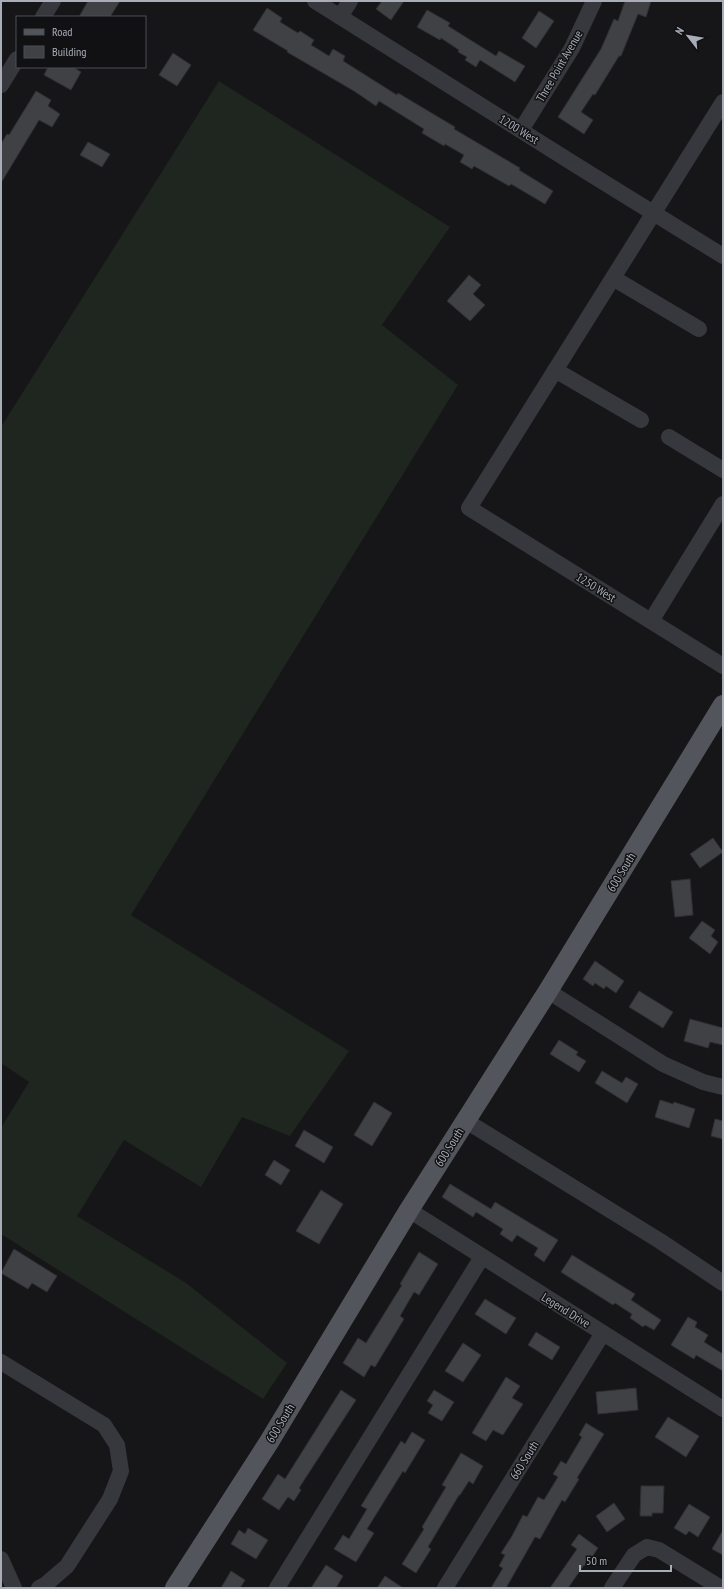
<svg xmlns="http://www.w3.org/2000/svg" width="724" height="1589" font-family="'PT Sans Narrow',sans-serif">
	<rect width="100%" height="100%" fill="#161618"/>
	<!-- grass -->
	<path fill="#1e261f" d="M219 81 450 227 382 325 458 385 131 915 349 1051 290 1136 242 1117 201 1187 124 1140 77 1216 186 1283 287 1363 263 1399 1 1234V1128L29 1082 1 1063V427Z"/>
	<!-- building -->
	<path fill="#404145" stroke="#303034" d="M88 1H120L110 17H79Z
		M382 1H404L391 20 376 9Z
		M625 1H651L646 17 638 14 621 56H619L595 95 593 94 581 112 593 120 584 134 558 117 601 49 614 19 618 21Z
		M267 8 282 18 280 22 298 33 300 31 314 40 311 45 329 56 333 49 345 56 343 61 397 95 398 93 455 127 454 129 520 168 519 170 553 191 545 204 511 184 509 186 474 166 472 169 460 162 464 155 445 144 444 146 422 133 424 129 379 101 376 106 354 91 287 52 288 51 253 30Z
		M427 10 450 23 448 26 496 56 499 51 525 66 515 82 480 60 476 67 465 60 467 57 458 52 459 50 441 38 440 40 417 27Z
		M539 11 554 21 536 48 522 38Z
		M173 53 191 65 177 86 159 75Z
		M48 67H73L81 72 71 90 44 75Z
		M36 91 51 100 48 106 60 114 52 127 39 120 1 183V144L7 134 9 135Z
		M88 142 110 154 102 167 80 155Z
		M469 275 481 285 473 294 485 305 470 321 447 301Z
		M713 838 723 852 700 868 690 854Z
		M690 879 693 915 675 917 671 881Z
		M702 921 715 930 711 936 718 942 710 954 689 938Z
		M595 961 624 981 616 993 606 986 604 989 595 983 593 986 583 979Z
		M639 991 673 1012 663 1028 629 1007Z
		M690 1019 723 1028V1045L710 1042 708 1048 684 1041Z
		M559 1040 578 1052 576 1055 586 1061 579 1072 550 1054Z
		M602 1071 622 1083 626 1077 638 1084 627 1103 595 1083Z
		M660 1100 673 1104 674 1102 695 1109 689 1128 655 1117Z
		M374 1102 392 1113 372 1146 354 1135Z
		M715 1119 723 1121V1139L711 1136Z
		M304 1130 333 1147 324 1163 295 1146Z
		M274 1160 290 1170 281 1185 265 1175Z
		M450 1184 491 1209 495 1202 558 1240 544 1262 534 1255 538 1248 517 1235 512 1242 500 1234 503 1229 476 1212 473 1217 442 1197Z
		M321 1190 343 1204 319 1244 296 1231Z
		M14 1249 57 1276 47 1292 32 1283 28 1289 1 1273Z
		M419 1252 438 1264 419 1295 414 1292 400 1316 404 1319 375 1367 371 1365 364 1377 343 1363 358 1338 366 1343 402 1285 400 1284Z
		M572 1255 635 1294 631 1300 661 1320 654 1330 645 1325 643 1327 630 1318 632 1314 615 1303 613 1305 561 1272Z
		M485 1299 516 1318 506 1334 475 1314Z
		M688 1317 697 1322 695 1327 708 1335 704 1342 723 1354V1371L696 1355 694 1359 671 1345Z
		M536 1332 560 1347 552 1360 528 1345Z
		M463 1343 481 1355 463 1382 445 1371Z
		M506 1377 520 1386 512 1398 523 1404 503 1435 493 1430 486 1441 472 1433Z
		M636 1388 638 1410 598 1414 596 1392Z
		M341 1390 356 1400 299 1488 301 1490 294 1501 288 1497 279 1510 262 1499 278 1474 285 1479Z
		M434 1390 454 1402 442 1421 428 1413 433 1405 427 1401Z
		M668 1417 699 1436 686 1457 655 1437Z
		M586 1423 604 1434 577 1478 579 1479 565 1502 562 1500 540 1539 535 1537 506 1588H491L503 1568 499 1566 505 1555 501 1553 512 1536 523 1515 527 1517 538 1497 544 1500 558 1477 553 1474 561 1461 566 1464 582 1437 579 1435Z
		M412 1432 425 1440 405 1473 403 1471 367 1529 374 1533 356 1562 334 1549 343 1535 349 1539 367 1509 361 1506 401 1441 405 1444Z
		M461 1453 483 1466 473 1484 469 1481 460 1495H459L428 1547 431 1549 416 1573 402 1564 424 1529 422 1527 446 1487 442 1485Z
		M641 1486H664L663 1513H652V1516H640Z
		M614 1503 625 1519 607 1532 596 1516Z
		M689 1504 710 1517 698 1537 689 1531 686 1535 674 1528Z
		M248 1528 268 1540 256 1559 231 1544 239 1530 245 1534Z
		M723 1530V1555L712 1549Z
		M579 1534 598 1548 586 1566 584 1565 568 1588H550L577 1549 571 1545Z
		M326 1565 343 1576 336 1588H311Z
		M231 1571 245 1580 240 1588H221Z
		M385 1576 403 1588H377Z"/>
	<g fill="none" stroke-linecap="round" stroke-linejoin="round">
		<!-- minor -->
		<path stroke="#37383d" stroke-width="16" d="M315 1 579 167 723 256
			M43 17 53 1
			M340 17 350 1
			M1 85 17 59
			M723 102 469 508 723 666
			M521 130 572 48 594 1
			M613 278 699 329
			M555 370 641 420
			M669 437 723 470
			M651 621 723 504
			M548 991 663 1064 703 1082 723 1087
			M466 1121 660 1241 723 1283
			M409 1210 723 1409
			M1 1362 104 1425 117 1445 121 1471 110 1499 67 1566 45 1585 39 1588
			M1 1559 14 1588
			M277 1588 482 1257
			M445 1588 603 1333
			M612 1588 634 1555 647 1547 659 1550 721 1588"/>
		<!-- major -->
		<path stroke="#53555c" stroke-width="20" d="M175 1588 269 1442 409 1210 548 991 723 705"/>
	</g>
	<g text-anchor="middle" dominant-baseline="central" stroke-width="3" stroke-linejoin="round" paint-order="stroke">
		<!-- street labels -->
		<g font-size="12" fill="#a8adb8" stroke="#111113">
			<text transform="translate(559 66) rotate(-60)">Three Point Avenue</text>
			<text transform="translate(519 129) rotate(32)">1200 West</text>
			<text transform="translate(596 587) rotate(32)">1250 West</text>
			<text transform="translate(621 872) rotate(-59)">600 South</text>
			<text transform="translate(449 1147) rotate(-58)">600 South</text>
			<text transform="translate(566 1310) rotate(32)">Legend Drive</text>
			<text transform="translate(280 1423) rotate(-59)">600 South</text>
			<text transform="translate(524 1460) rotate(-58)">660 South</text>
		</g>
	</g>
	<!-- border -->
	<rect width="724" height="1589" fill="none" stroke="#a8adb8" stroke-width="4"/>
	<!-- legend -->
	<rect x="16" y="16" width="130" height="52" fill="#111113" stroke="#4d4f55"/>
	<rect x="24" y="29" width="20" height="6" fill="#53555c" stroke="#4d4f55"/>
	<text x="52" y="36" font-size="12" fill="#a8adb8">Road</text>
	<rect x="24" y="46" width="20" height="12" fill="#404145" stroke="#4d4f55"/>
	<text x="52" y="56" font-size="12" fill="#a8adb8">Building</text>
	<!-- north arrow -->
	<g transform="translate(688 36) rotate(301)" stroke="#111113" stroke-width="3" paint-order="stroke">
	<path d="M0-3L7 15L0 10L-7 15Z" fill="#a8adb8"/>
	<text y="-6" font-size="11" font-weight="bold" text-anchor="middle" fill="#a8adb8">N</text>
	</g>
	<!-- scale -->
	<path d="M580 1565v6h91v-6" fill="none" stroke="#a8adb8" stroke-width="2"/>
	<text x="586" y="1565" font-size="12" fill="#a8adb8" stroke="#111113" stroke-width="3" paint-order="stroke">50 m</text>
</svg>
